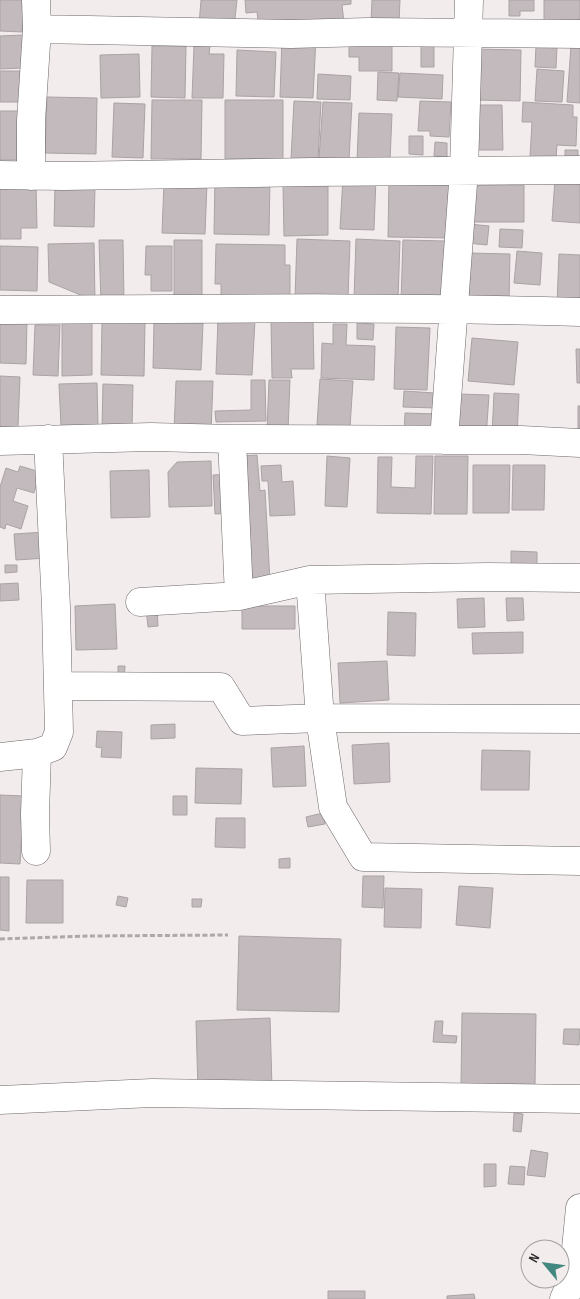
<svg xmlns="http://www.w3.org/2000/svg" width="580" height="1299" font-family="'Sofia Sans Condensed',sans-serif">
	<rect width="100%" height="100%" fill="#f3eced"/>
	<!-- building -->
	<path fill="#c2babc" stroke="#aaa3a4" d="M0 0H24L22 32 0 31Z
		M201 0H237L234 27 199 25Z
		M245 0H351V4L342 5 344 23 259 27 257 12 246 13Z
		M372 0H400L399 22H371Z
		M509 0H534V11H520V16H509Z
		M544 0H580V24L544 23Z
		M23 35V68L0 69V36Z
		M282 36 316 37 313 98 280 97Z
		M349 43H392V71H359V57H349Z
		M421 44H434V67H421Z
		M152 46H186L185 98 151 97Z
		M194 46H210L209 54H224L223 98H192Z
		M536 46 557 47 556 68 535 67Z
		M571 46H580V103L567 102Z
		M475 49 521 50 520 101 474 100Z
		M237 50 276 52 274 97 236 96Z
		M139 54 140 97 101 98 100 55Z
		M537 69 564 71 562 102 535 101Z
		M0 71H24L23 102H0Z
		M378 72 399 73 397 101 377 100Z
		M400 73 443 75 442 99 398 97Z
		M318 74 351 76 350 100 317 99Z
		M47 97 97 98 96 154 45 153Z
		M152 100H202L201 159H151Z
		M225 100H283V159H225Z
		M294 101 321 102 318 160 291 159Z
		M420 101 451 102 449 137 430 136V131H418Z
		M323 102 352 103 349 160 319 158Z
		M523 102 573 105V117H577L576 146 557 145 556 158 530 157 532 122H522Z
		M114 103 145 104 143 158 112 157Z
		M471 105H502L503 150H471Z
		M0 111H18L17 160H0Z
		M359 113 392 114 390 161 357 160Z
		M409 136H423V155L409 154Z
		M435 142 447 143V157L434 156Z
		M565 150H578V164H565Z
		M343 177 376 178 374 230 340 229Z
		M215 178 270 179 269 235 214 234Z
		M555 179 580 181V223L552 221Z
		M389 180 450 181 449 238 388 237Z
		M164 182 207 184 205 234 162 233Z
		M36 183 37 228H21V239H0V185Z
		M328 185V235L284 236 283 186Z
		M473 185H524V222H474Z
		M55 186 95 187 94 227 54 226Z
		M469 224 489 226 487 245 467 243Z
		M500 229 523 230 522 248 499 247Z
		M297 239 350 241 348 298 295 297Z
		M356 239 400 241 398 300 354 299Z
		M99 240H123L124 302 101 303Z
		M174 240H202V300H174Z
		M403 240 446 241 444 303 401 301Z
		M94 243 95 301 49 282 48 244Z
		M216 244 285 245V265H290V298H221V284H215Z
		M0 246 38 247 37 291 0 290Z
		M146 246H172V291H151V275H145Z
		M517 251 542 253 540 285 514 283Z
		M470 253 510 254 509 301 469 300Z
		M559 254 580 255V305L557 304Z
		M218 318 255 320 252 375 216 374Z
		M0 320H27L26 364 0 363Z
		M313 320 314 369H291L292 378H272L271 321Z
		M92 322V375L62 376V323Z
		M102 322H145L144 376 101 375Z
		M154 322 203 323 201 370 153 368Z
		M357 323 374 324 373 340 357 339Z
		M333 324H347L346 345 375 346 374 380 321 378 322 343 333 344Z
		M35 325H60L58 376 33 375Z
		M396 327 430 328 427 390 394 389Z
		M472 338 518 342 514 385 468 381Z
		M576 349H580V383H577Z
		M0 376 20 377 18 427H0Z
		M320 379 353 381 350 427 317 425Z
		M251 380H265L266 421 216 422 215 411 251 410Z
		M269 380H290L288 431H267Z
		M176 381H213L211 433 174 432Z
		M97 383 98 425 61 426 59 384Z
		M103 384 133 385 132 428H102Z
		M404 391 435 393V408L403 407Z
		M494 393 519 394 517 436 492 435Z
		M460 394 489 395 486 438 457 436Z
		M578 406H580V434H578Z
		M405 413 440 414V438L404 437Z
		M257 455 260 491 265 490 270 581 246 582 238 456Z
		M327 456 350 458 347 507 325 506Z
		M416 456H433L431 514 377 513 378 457H392L391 487 415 488Z
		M435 456H468L467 514H434Z
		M211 461 212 506 169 507 168 472 177 462Z
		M281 465 282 482 293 481 295 515 270 516 268 481H262L261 466Z
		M473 465H510L509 513H473Z
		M513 465H545L544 510H512Z
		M20 466 40 472 34 493 17 488 13 501 28 506 21 529 6 524 5 529 0 527V487L6 468 18 472Z
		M149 470 150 517 111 518 110 471Z
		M230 474 232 513 215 514 213 475Z
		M45 532 47 558 16 560 14 534Z
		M511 551 537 552V567L511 566Z
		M5 565H17V572L5 573Z
		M18 583 19 600 0 601V584Z
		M484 598 485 627 458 628 457 599Z
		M506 598H523L524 620 507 621Z
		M115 604 117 649 76 650 75 606Z
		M242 606H295V629H242Z
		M157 607 158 626 148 627 146 608Z
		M388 612 416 613 415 656 387 655Z
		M523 632V653L473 654 472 633Z
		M387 661 389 700 340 703 338 663Z
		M118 666H125L124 681H118Z
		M175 724V738L151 739V725Z
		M97 731 122 732 121 758 101 757 102 748 96 747Z
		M389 743 390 782 354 784 352 745Z
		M304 746 306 786 273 787 271 748Z
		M482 750 530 751 529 790H481Z
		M196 768 242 769 241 804 195 803Z
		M0 795 24 796 20 864 0 863Z
		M173 796H187V815H173Z
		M323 813 325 824 308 827 306 817Z
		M216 818H245V848L215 847Z
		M290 858V868H279V859Z
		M363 876H384L383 908 362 907Z
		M0 877H9V931L0 930Z
		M27 880H63V923H26Z
		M459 886 493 888 490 928 456 925Z
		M385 888 422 889 421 928 384 927Z
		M118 896 128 898 126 907 116 905Z
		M192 899H202L201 907H192Z
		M239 936 341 939 339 1012 237 1010Z
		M462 1013 536 1014 535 1086 461 1085Z
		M270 1018 272 1088 198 1091 196 1021Z
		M435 1021H443L442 1035 457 1036 456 1043 433 1042Z
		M564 1029H580L579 1045 563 1044Z
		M514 1113 523 1114 521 1132 513 1131Z
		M531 1150 548 1153 545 1177 527 1175Z
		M484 1164H496V1186L484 1187Z
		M510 1166 525 1167 524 1185 508 1184Z
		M328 1291H365V1299H328Z
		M474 1294 475 1299H447V1296Z"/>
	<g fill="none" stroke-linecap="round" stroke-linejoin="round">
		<defs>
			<path id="minor" d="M37 29 291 34 368 32 580 34
				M0 175 63 176 312 172 580 170
				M31 176V121L37 29 36 0
				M0 310C193 309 387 306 580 312
				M232 439 239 596
				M444 440 464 170 469 0
				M0 441 151 437 232 439 521 440 580 443
				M310 580 320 718 333 807 363 857 580 861
				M140 602 239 596 310 580 488 577 580 578
				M58 686 221 687 242 721 320 718 580 719
				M37 753 53 747 59 732 56 607 48 439
				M0 757 37 753 35 814 36 851
				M0 1100 152 1093 580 1099
				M564 1299 573 1279 580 1208"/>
		</defs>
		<!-- minor casing -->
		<use href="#minor" stroke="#6d6768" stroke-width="29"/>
		<!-- path -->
		<path stroke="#ada8a9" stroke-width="3" stroke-dasharray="5 2.5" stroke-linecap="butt" d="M0 939 88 936 228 935"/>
		<!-- minor -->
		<use href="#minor" stroke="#fff" stroke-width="28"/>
	</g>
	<!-- north arrow -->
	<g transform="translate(545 1264) rotate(299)"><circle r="24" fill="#f3eced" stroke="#a5a0a1"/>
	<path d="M0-4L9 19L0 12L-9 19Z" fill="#428880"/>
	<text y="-8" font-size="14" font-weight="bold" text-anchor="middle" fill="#302e2e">N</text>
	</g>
</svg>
